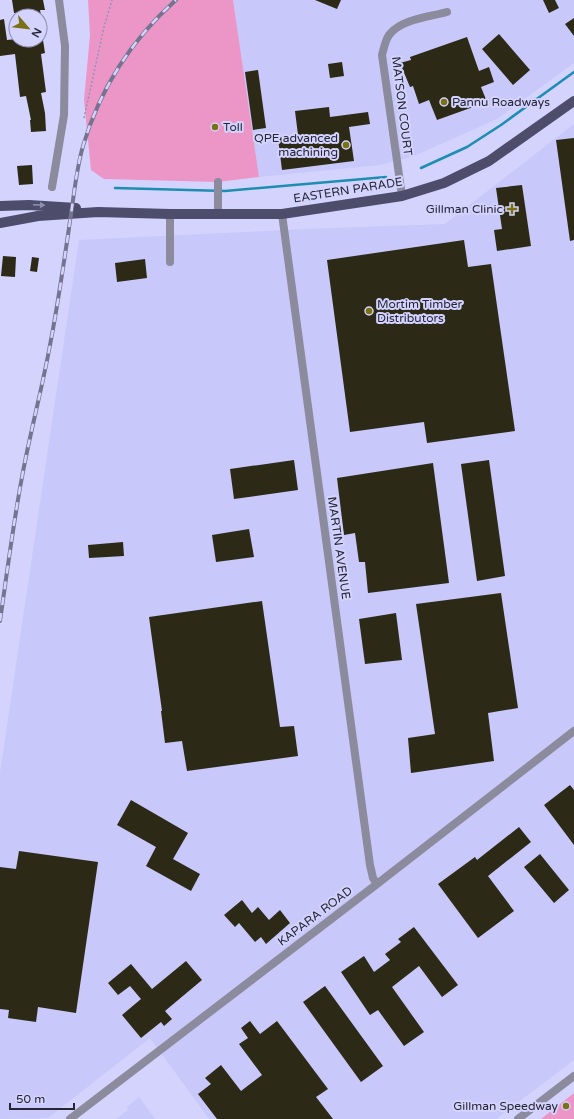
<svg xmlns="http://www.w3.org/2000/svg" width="574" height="1119" font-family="'Varela Round',sans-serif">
	<rect width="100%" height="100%" fill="#d3d3fe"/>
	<!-- built -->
	<path fill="#c8c8fa" d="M233 0H574V63L497 119 414 156 380 165 259 177Z
		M574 124V1060L496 1119H209L150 1038 48 1118 0 1119V773L79 240 306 229 445 224Z
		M139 1097 155 1119H116L128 1110 127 1107Z"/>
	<!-- green -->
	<path fill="#eb96c7" d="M88 0H233L259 177 218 182 104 179 91 170 84 100 90 35Z
		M574 1093V1119H541Z"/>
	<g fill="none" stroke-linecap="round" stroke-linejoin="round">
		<!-- stream -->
		<path stroke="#1d8db2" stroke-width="2.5" d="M421 168 467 147 501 125 574 72
			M115 188 225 191 386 177"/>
	</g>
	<!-- building -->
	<path fill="#2c2a16" d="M12 0H43L45 10H40L41 15 37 16H33V11L14 13Z
		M315 0H341L337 9Z
		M543 0H555L559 8 549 13Z
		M574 18V36L565 24Z
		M4 19 7 40 16 39V40H43L45 53 41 54 46 92 41 93 45 113 46 131 31 132 30 120H31L26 96 20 97 15 54 0 56V20Z
		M499 34 530 70 513 85 482 49Z
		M467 37 479 71 489 67 494 82 481 87 487 102 437 120 429 100 419 104 413 86 410 87 400 63 411 60 410 57Z
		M342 62 344 76 330 78 328 64Z
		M258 70 266 128 253 130 245 72Z
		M329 107 330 117 368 112 370 124 349 127 354 161 282 170 278 138 298 135 295 111Z
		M574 138V240L570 241 556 140Z
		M32 165 33 184 19 185 17 166Z
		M522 185 531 246 497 251 494 230 502 229 496 188Z
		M464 240 468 267 491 264 515 431 427 443 424 422 350 432 327 260Z
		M3 256 16 257 15 277 1 276Z
		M32 257 39 258 37 272 30 271Z
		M145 259 147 278 117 282 115 263Z
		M294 460 298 490 234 499 230 469Z
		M489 460 505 576 477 581 461 464Z
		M433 463 449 583 368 593 365 562H359L355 533 344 535 337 478Z
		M249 529 254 557 216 562 212 535Z
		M123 542 124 556 89 558 88 545Z
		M501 593 518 708 488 713 494 761 411 773 408 738 435 734 416 604Z
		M262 601 280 727 294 726 298 756 187 771 182 741 165 743 161 711H162L149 617Z
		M396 613 402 660 365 664 359 619Z
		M570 785 574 790V845L544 805Z
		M131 800 188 833 173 859 200 874 191 891 146 866 156 847 117 825Z
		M519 827 531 842 488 876 514 911 478 938 438 884 475 857 477 860Z
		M19 851 98 862 76 1013 38 1007 36 1022 8 1018 9 1010 0 1009V867L16 869Z
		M540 854 569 890 554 903 524 867Z
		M242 900 252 913 258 907 269 920 280 910 290 923 266 944 261 937 255 942 239 923 235 927 224 915Z
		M414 927 458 985 442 997 419 966 392 987 424 1032 404 1046 378 1010 370 1015 341 972 364 956 374 972 390 960 385 954 401 942 398 939Z
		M186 961 202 980 165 1011 172 1019 164 1026 161 1022 141 1038 122 1015 141 999 130 986 118 995 108 983 131 964 152 989Z
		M325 986 383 1066 361 1082 303 1002Z
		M250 1021 260 1034 277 1021 328 1089 316 1097 333 1119H217L198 1094 211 1084 205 1078 221 1065 241 1091 262 1075 239 1044 248 1038 241 1028Z"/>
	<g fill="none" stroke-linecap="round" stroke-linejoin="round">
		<!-- path -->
		<path stroke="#9393b4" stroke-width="1.5" stroke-dasharray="2 2" stroke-linecap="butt" d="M84 118 104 27 112 0"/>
		<!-- minor -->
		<path stroke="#8b8b9d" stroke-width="8" d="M218 182V215
			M52 187 64 115 65 46 59 0
			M402 196 382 55C384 48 385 41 389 35 401 19 429 17 447 12
			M170 214V262
			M282 214 370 865 373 878 377 884
			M70 1119 377 884 574 731
			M518 1119 574 1076"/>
		<!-- major -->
		<path stroke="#4d4c6a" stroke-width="10" d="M0 206 29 205 76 208
			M0 223 38 216 98 212 170 214H282L402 196 444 183 489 161 574 101"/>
		<defs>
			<path id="rail" d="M0 621C7 573 13 525 22 477 30 433 42 389 50 345 58 304 64 262 70 221 74 196 76 170 83 146 100 89 132 39 176 0"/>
		</defs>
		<!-- rail casing -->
		<use href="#rail" stroke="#747490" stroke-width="4"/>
		<!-- rail -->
		<use href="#rail" stroke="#d3d3fe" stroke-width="2.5" stroke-dasharray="8" stroke-linecap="butt"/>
	</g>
	<!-- one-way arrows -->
	<defs><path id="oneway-solid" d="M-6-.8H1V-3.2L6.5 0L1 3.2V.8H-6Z"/></defs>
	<use fill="#9090b4" href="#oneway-solid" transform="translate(39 205) rotate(2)"/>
	<!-- markers -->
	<g fill="#797113" stroke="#d3d3fe" stroke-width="1.5">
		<circle cx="444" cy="102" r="4"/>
		<circle cx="215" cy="127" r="4"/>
		<circle cx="346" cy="145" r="4"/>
		<path d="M510 203h4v4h4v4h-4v4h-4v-4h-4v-4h4z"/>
		<circle cx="369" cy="311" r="4"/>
		<circle cx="566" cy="1106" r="4"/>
	</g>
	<g text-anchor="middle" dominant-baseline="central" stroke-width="4" stroke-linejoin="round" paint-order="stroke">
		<!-- poi labels -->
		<g font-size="12" fill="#252535" stroke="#d3d3fe" text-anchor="start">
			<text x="452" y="102">Pannu Roadways</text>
			<text x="223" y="127">Toll</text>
			<text x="338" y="138" text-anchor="end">QPE advanced<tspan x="338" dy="14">machining</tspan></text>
			<text x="503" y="209" text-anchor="end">Gillman Clinic</text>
			<text x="377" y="304">Mortim Timber<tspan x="377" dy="14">Distributors</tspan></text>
			<text x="558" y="1106" text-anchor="end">Gillman Speedway</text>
		</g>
		<!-- street labels -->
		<g font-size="12" fill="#252535" stroke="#d3d3fe">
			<text transform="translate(402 106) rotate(83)">MATSON COURT</text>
			<text transform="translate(348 190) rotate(-9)">EASTERN PARADE</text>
			<text transform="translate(339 548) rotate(82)">MARTIN AVENUE</text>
			<text transform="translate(315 916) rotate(-37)">KAPARA ROAD</text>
		</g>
	</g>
	<!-- north arrow -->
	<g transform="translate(28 28) rotate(118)"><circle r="19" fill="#d3d3fe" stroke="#8d8dae"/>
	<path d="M0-3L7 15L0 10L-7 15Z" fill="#797113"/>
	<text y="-6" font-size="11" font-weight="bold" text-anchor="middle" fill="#252535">N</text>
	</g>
	<!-- scale -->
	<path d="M10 1103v6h64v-6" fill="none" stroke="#252535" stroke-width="2"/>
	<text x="16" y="1103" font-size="12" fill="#252535" stroke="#d3d3fe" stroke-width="3" paint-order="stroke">50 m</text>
</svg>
